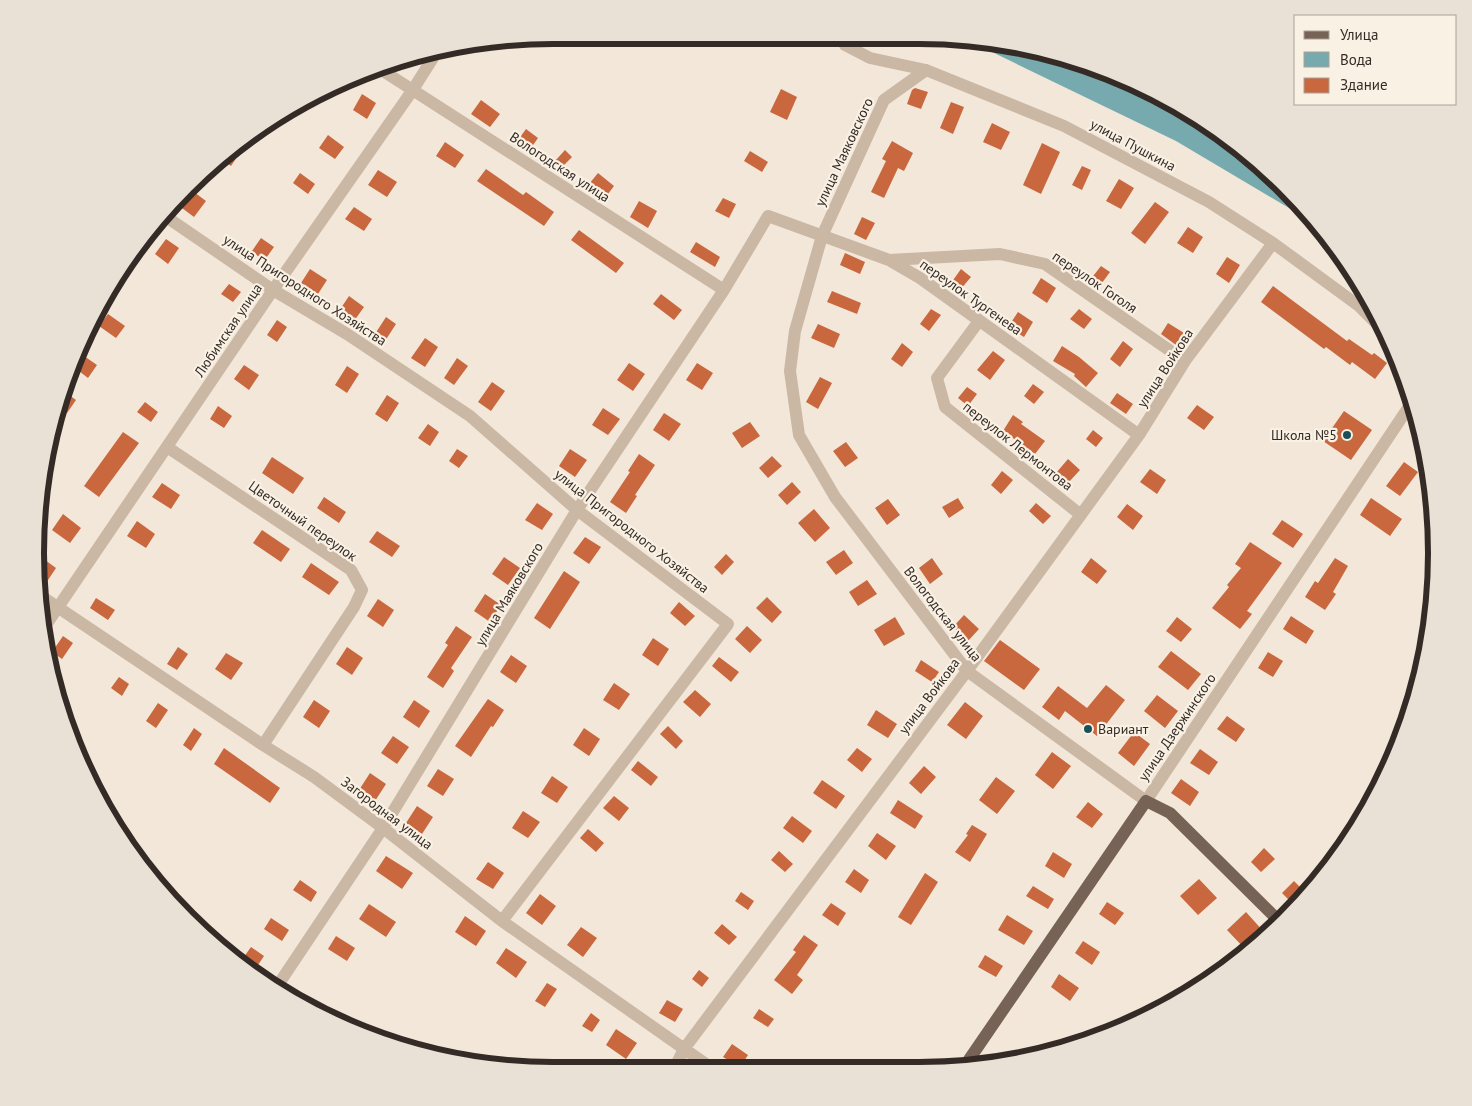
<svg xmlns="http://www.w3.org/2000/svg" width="1472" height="1106" font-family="'PT Sans',sans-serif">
	<rect width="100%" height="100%" fill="#f2e7d8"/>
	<!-- water -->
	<path fill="#76aaaf" d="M963 38 1053 53 1148 89 1234 142 1285 187 1316 224 1176 141Z"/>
	<!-- building -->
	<path fill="#c9683e" d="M915 88 928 92 921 109 907 104 912 90Z
		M781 89 797 97 787 120 770 112Z
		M362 94 376 103 367 119 353 110Z
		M481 100 500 114 490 127 471 114Z
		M951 102 964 107 953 134 940 128Z
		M992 123 1010 132 1001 150 983 142Z
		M526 129 538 138 531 148 518 140Z
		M328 135 344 147 335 159 319 148Z
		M892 141 913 153 904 171 898 168 884 198 871 192 886 161 882 159Z
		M445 142 464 155 455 168 436 156Z
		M1042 143 1060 152 1041 194 1023 185Z
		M232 149 239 154 231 166 220 158Z
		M565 150 572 157 562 167 555 161Z
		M750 151 768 162 762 172 744 161Z
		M1082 166 1091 170 1082 190 1072 185Z
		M486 169 523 195 526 192 554 212 544 226 477 181Z
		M378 170 397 182 387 197 368 185Z
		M300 173 315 184 308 194 293 183Z
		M598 173 614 186 602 202 585 189Z
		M1119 179 1134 188 1121 209 1106 201Z
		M194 192 206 201 194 217 182 208Z
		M723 198 736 204 729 218 715 211Z
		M639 201 657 211 648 228 630 217Z
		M1155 202 1169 212 1145 244 1131 233Z
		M354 207 372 219 364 231 345 219Z
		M862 217 875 223 866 240 854 234Z
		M1188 227 1203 237 1193 253 1177 243Z
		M579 230 624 263 616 273 571 240Z
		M261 238 274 247 264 261 252 251Z
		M166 239 179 248 168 264 155 254Z
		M696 242 720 257 715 267 690 252Z
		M845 253 865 262 860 274 840 265Z
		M1227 257 1240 265 1229 283 1216 274Z
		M1101 266 1110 272 1099 287 1090 280Z
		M310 269 327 280 318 294 301 283Z
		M961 269 971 277 960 290 951 283Z
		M1041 278 1056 288 1047 303 1032 293Z
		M229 284 241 292 233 302 221 294Z
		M1273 286 1347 341 1349 339 1372 355 1374 353 1387 363 1375 379 1352 362 1350 365 1326 347 1324 349 1261 302Z
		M832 291 861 303 857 314 827 302Z
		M661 294 682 310 674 320 653 304Z
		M349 296 364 307 354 321 339 311Z
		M931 309 941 315 929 331 920 324Z
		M1079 309 1092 319 1084 329 1070 319Z
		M1018 312 1033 322 1024 337 1008 327Z
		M108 314 125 326 116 338 99 326Z
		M386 317 396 324 385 341 375 334Z
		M277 320 287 327 277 342 267 335Z
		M1168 323 1184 333 1176 345 1161 334Z
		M818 324 840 334 834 348 811 338Z
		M425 338 438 347 425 367 411 358Z
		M1123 341 1133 349 1120 367 1110 359Z
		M902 343 913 352 902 367 891 359Z
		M1062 346 1079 357 1098 373 1086 387 1074 376 1075 374 1053 361Z
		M993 351 1005 360 990 380 977 370Z
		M84 356 97 365 88 378 75 368Z
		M457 358 468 366 454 385 444 378Z
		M629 363 645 374 633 391 617 380Z
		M697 363 713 373 702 390 686 380Z
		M244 365 259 375 249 390 234 379Z
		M347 366 359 374 347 393 335 385Z
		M820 377 832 383 818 409 806 402Z
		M492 382 505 391 491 411 478 402Z
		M1033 384 1044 392 1034 404 1024 396Z
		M967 387 977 394 968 406 958 398Z
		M65 392 76 400 67 413 60 408Z
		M1117 393 1133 404 1126 414 1110 403Z
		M387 395 399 403 387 422 375 414Z
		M145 402 158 412 151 422 137 412Z
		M1197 405 1214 417 1204 430 1187 418Z
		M218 406 232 416 224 428 210 419Z
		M603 408 620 419 608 435 592 425Z
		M1344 411 1372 430 1351 460 1323 441Z
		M664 413 681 424 669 441 653 430Z
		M1013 415 1023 422 1021 424 1045 441 1035 454 1003 431Z
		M750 422 760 436 742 448 732 433Z
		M428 424 439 432 430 446 418 438Z
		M1093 430 1103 438 1096 447 1086 439Z
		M123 432 139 443 99 497 84 486Z
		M846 442 858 458 845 467 833 451Z
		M457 449 468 456 459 468 449 461Z
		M570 449 587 460 575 477 559 466Z
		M639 454 655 465 635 495 637 496 626 513 610 502 630 472 628 471Z
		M772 456 782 466 768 478 759 468Z
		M272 457 304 478 293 494 262 473Z
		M1068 459 1080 470 1068 483 1056 473Z
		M1404 462 1418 472 1400 496 1386 486Z
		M1150 469 1166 480 1157 494 1140 482Z
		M1002 471 1013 480 1001 494 991 485Z
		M792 482 801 492 787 505 778 495Z
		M162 483 180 495 171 509 152 497Z
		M324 497 346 512 339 523 317 508Z
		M958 498 964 508 949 518 942 507Z
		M1371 498 1402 519 1390 536 1360 515Z
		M888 499 900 515 887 525 875 508Z
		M537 503 553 514 542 530 525 520Z
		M1036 503 1051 516 1043 524 1029 511Z
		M1127 504 1143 516 1133 530 1117 517Z
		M814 509 830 528 815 542 798 523Z
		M63 514 81 528 70 543 52 530Z
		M1282 520 1303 534 1293 548 1272 534Z
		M137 521 155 534 146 548 127 536Z
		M262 530 290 549 281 562 253 543Z
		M377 531 400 546 392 557 369 542Z
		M585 537 601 547 589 564 573 553Z
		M1250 542 1282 563 1247 611 1252 614 1240 629 1212 608 1229 587 1227 585 1241 568 1235 564Z
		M844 550 853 563 836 575 826 562Z
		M726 554 734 562 722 575 714 567Z
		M504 557 520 568 508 585 492 574Z
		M932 558 943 574 930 584 919 568Z
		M1091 558 1107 571 1097 584 1081 572Z
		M1335 558 1348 566 1333 592 1336 594 1325 610 1305 597 1315 581 1318 583Z
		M45 560 56 568 46 583 37 576V571Z
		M311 563 339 582 329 595 302 577Z
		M564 571 580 582 550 629 534 618Z
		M867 580 877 594 858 606 849 592Z
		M485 594 501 605 490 622 474 611Z
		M767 597 782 612 772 623 756 608Z
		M96 598 115 610 108 620 90 608Z
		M378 599 394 610 383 627 367 616Z
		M679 602 695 616 685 626 670 613Z
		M964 615 979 629 968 641 953 627Z
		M1291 616 1314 631 1306 644 1283 629Z
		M895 617 905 634 884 646 874 630Z
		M1177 617 1192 629 1181 642 1166 631Z
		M456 626 472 637 451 668 454 671 443 688 427 677 448 645 445 643Z
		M747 626 762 640 750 653 735 639Z
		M63 636 73 643 62 659 52 652Z
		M653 638 669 649 658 666 642 655Z
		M1000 640 1040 669 1024 690 984 661Z
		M178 647 188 654 177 670 167 664Z
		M347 647 363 658 352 675 336 664Z
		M1171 651 1201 674 1188 690 1158 667Z
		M1268 652 1283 661 1273 677 1258 668Z
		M226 653 243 663 231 680 215 669Z
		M511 655 527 666 516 683 500 672Z
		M719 657 739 672 731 682 712 666Z
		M921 660 939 672 932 682 915 671Z
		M119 677 129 684 122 696 111 688Z
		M614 683 630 694 619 710 603 700Z
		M1106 685 1125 700 1097 736 1065 711 1059 720 1042 707 1058 686 1087 708Z
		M695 690 711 704 700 717 683 702Z
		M1157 695 1178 711 1165 728 1144 711Z
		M488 699 504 710 493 727 491 726 471 757 455 746Z
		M314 700 330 711 319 728 303 717Z
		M414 700 430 711 419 728 403 717Z
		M965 702 983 716 966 739 947 725Z
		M158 703 168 710 156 728 146 721Z
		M876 710 897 724 888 738 867 725Z
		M1227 716 1245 729 1236 742 1217 729Z
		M668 726 683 741 676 749 660 734Z
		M194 728 202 734 191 751 183 745Z
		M584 728 600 739 589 756 573 745Z
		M1134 732 1150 744 1134 766 1118 753Z
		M393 736 409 747 397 764 381 753Z
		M224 748 280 788 270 803 214 764Z
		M857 748 872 759 862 772 847 760Z
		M1200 749 1218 762 1209 775 1190 763Z
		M1052 752 1071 766 1053 789 1035 775Z
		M638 761 658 777 651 786 631 770Z
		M924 766 936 777 921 794 909 783Z
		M438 769 454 779 443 796 427 786Z
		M370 773 386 784 375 801 359 790Z
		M552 776 568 787 557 803 541 793Z
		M996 777 1015 791 997 814 979 800Z
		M1181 779 1199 792 1190 806 1171 793Z
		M822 780 845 796 836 809 813 793Z
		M614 796 629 808 619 821 603 808Z
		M898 800 923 816 915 829 890 813Z
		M1088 802 1103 814 1092 828 1076 817Z
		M417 806 433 817 422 834 406 823Z
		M523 811 540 822 528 838 512 828Z
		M792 816 812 831 803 843 783 828Z
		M972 825 987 834 970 862 955 852 968 835 966 834Z
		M588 829 604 843 596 852 580 838Z
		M877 833 896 846 886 860 868 846Z
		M1264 848 1275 859 1261 872 1251 862Z
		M779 851 793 864 785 872 771 860Z
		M1053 852 1072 864 1064 878 1045 866Z
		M386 856 413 873 402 889 376 871Z
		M488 862 504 873 493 889 476 879Z
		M854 869 869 880 861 893 845 882Z
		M925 873 938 882 911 925 898 917Z
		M1199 879 1217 898 1198 915 1180 896Z
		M300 880 317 892 311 902 293 890Z
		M1294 881 1304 891 1292 903 1282 893Z
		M1033 886 1054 899 1048 909 1026 896Z
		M741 892 754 901 748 910 735 901Z
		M540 894 556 906 542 925 526 913Z
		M1107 902 1124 913 1115 925 1099 914Z
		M831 903 846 913 838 926 822 915Z
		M369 904 396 922 386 937 359 919Z
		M1246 912 1264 932 1245 949 1227 930Z
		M1007 915 1033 931 1024 945 998 930Z
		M465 916 486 931 476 946 455 932Z
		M271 918 289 930 282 941 264 929Z
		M722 924 737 937 729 945 714 933Z
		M581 927 597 938 583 957 567 945Z
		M804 935 818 945 797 975 803 980 792 994 774 980 796 952 793 950Z
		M336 936 355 948 347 961 328 949Z
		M1083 941 1100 952 1092 965 1075 953Z
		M251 947 264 956 254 971 241 961Z
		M506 948 527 962 516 978 496 963Z
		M985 955 1003 966 996 977 978 967Z
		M699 970 709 978 702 987 692 979Z
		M1059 974 1079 988 1070 1001 1051 987Z
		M547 983 557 989 545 1007 535 1001Z
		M299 992 329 1011 326 1016 294 1000Z
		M667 1000 683 1009 675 1022 659 1013Z
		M759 1009 774 1019 768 1027 753 1018Z
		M591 1013 600 1020 592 1032 582 1026Z
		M616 1029 637 1043 626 1059 606 1045Z
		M732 1044 748 1055 740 1067 723 1057Z"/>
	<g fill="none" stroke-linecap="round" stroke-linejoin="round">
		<!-- minor -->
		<path stroke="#cab7a4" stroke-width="12" d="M840 36 845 45 870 58 926 70 1064 126 1209 202 1273 243 1359 306 1386 333
			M380 69 724 290
			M926 70 884 100 822 236 795 331 790 371 799 435 835 497 967 671 1146 801 1412 402
			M162 214 273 290 347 334 470 416 577 510 728 624 502 921
			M889 260 1000 254 1045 264 1185 361
			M979 321 937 378 945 407 1081 515
			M167 447 351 570 362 590 354 607 263 745
			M38 594 263 745 314 777 383 828 502 921 710 1067
			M44 628 273 290 412 91 438 50
			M276 988 383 828 577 510 724 290 768 216 889 260 920 278 1139 435
			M675 1067 684 1049 967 671 1139 435 1185 361 1273 243"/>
		<!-- major -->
		<path stroke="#776356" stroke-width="12" d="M964 1067 1146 801 1170 813 1281 923"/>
	</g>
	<!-- markers -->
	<g fill="#1a5057" stroke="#f9f1e4" stroke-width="2">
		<circle cx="1347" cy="435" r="5"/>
		<circle cx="1088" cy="729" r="5"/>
	</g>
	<g text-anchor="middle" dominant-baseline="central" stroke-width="4.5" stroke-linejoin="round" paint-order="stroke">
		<!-- street labels -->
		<g font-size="14" fill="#352b26" stroke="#f9f1e4">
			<text transform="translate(1133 145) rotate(28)">улица Пушкина</text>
			<text transform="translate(844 152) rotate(-65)">улица Маяковского</text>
			<text transform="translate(560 167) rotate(33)">Вологодская улица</text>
			<text transform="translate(1095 282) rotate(34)">переулок Гоголя</text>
			<text transform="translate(305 290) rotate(33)">улица Пригородного Хозяйства</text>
			<text transform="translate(971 297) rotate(35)">переулок Тургенева</text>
			<text transform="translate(228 330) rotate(-56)">Любимская улица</text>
			<text transform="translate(1165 368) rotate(-57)">улица Войкова</text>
			<text transform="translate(1018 446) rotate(38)">переулок Лермонтова</text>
			<text transform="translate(303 521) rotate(35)">Цветочный переулок</text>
			<text transform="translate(632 531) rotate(38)">улица Пригородного Хозяйства</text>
			<text transform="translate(509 594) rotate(-59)">улица Маяковского</text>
			<text transform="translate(943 614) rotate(52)">Вологодская улица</text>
			<text transform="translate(929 696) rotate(-53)">улица Войкова</text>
			<text transform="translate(1177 727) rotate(-56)">улица Дзержинского</text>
			<text transform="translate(387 813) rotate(37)">Загородная улица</text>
		</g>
		<!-- poi labels -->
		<g font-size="14" fill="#352b26" stroke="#f9f1e4" text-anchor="end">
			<text x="1337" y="435">Школа №5</text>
			<text x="1098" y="729" text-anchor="start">Вариант</text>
		</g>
	</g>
	<!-- crop -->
	<path d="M0 0H1472V1106H0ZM553 44H919A509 509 0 0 1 1428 553V553A509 509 0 0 1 919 1062H553A509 509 0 0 1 44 553V553A509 509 0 0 1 553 44Z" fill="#e9e1d5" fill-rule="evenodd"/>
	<path fill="none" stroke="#352b26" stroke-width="6" d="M553 44H919A509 509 0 0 1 1428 553V553A509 509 0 0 1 919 1062H553A509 509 0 0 1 44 553V553A509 509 0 0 1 553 44Z"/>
	<!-- legend -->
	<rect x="1294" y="15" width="162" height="90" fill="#f9f1e4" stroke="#aba298"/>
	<rect x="1304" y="31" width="25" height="8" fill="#776356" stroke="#aba298"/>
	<text x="1340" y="40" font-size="15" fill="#352b26">Улица</text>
	<rect x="1304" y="52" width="25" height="15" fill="#76aaaf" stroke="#aba298"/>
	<text x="1340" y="65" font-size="15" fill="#352b26">Вода</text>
	<rect x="1304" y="78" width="25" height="15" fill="#c9683e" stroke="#aba298"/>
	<text x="1340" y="90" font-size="15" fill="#352b26">Здание</text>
</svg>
